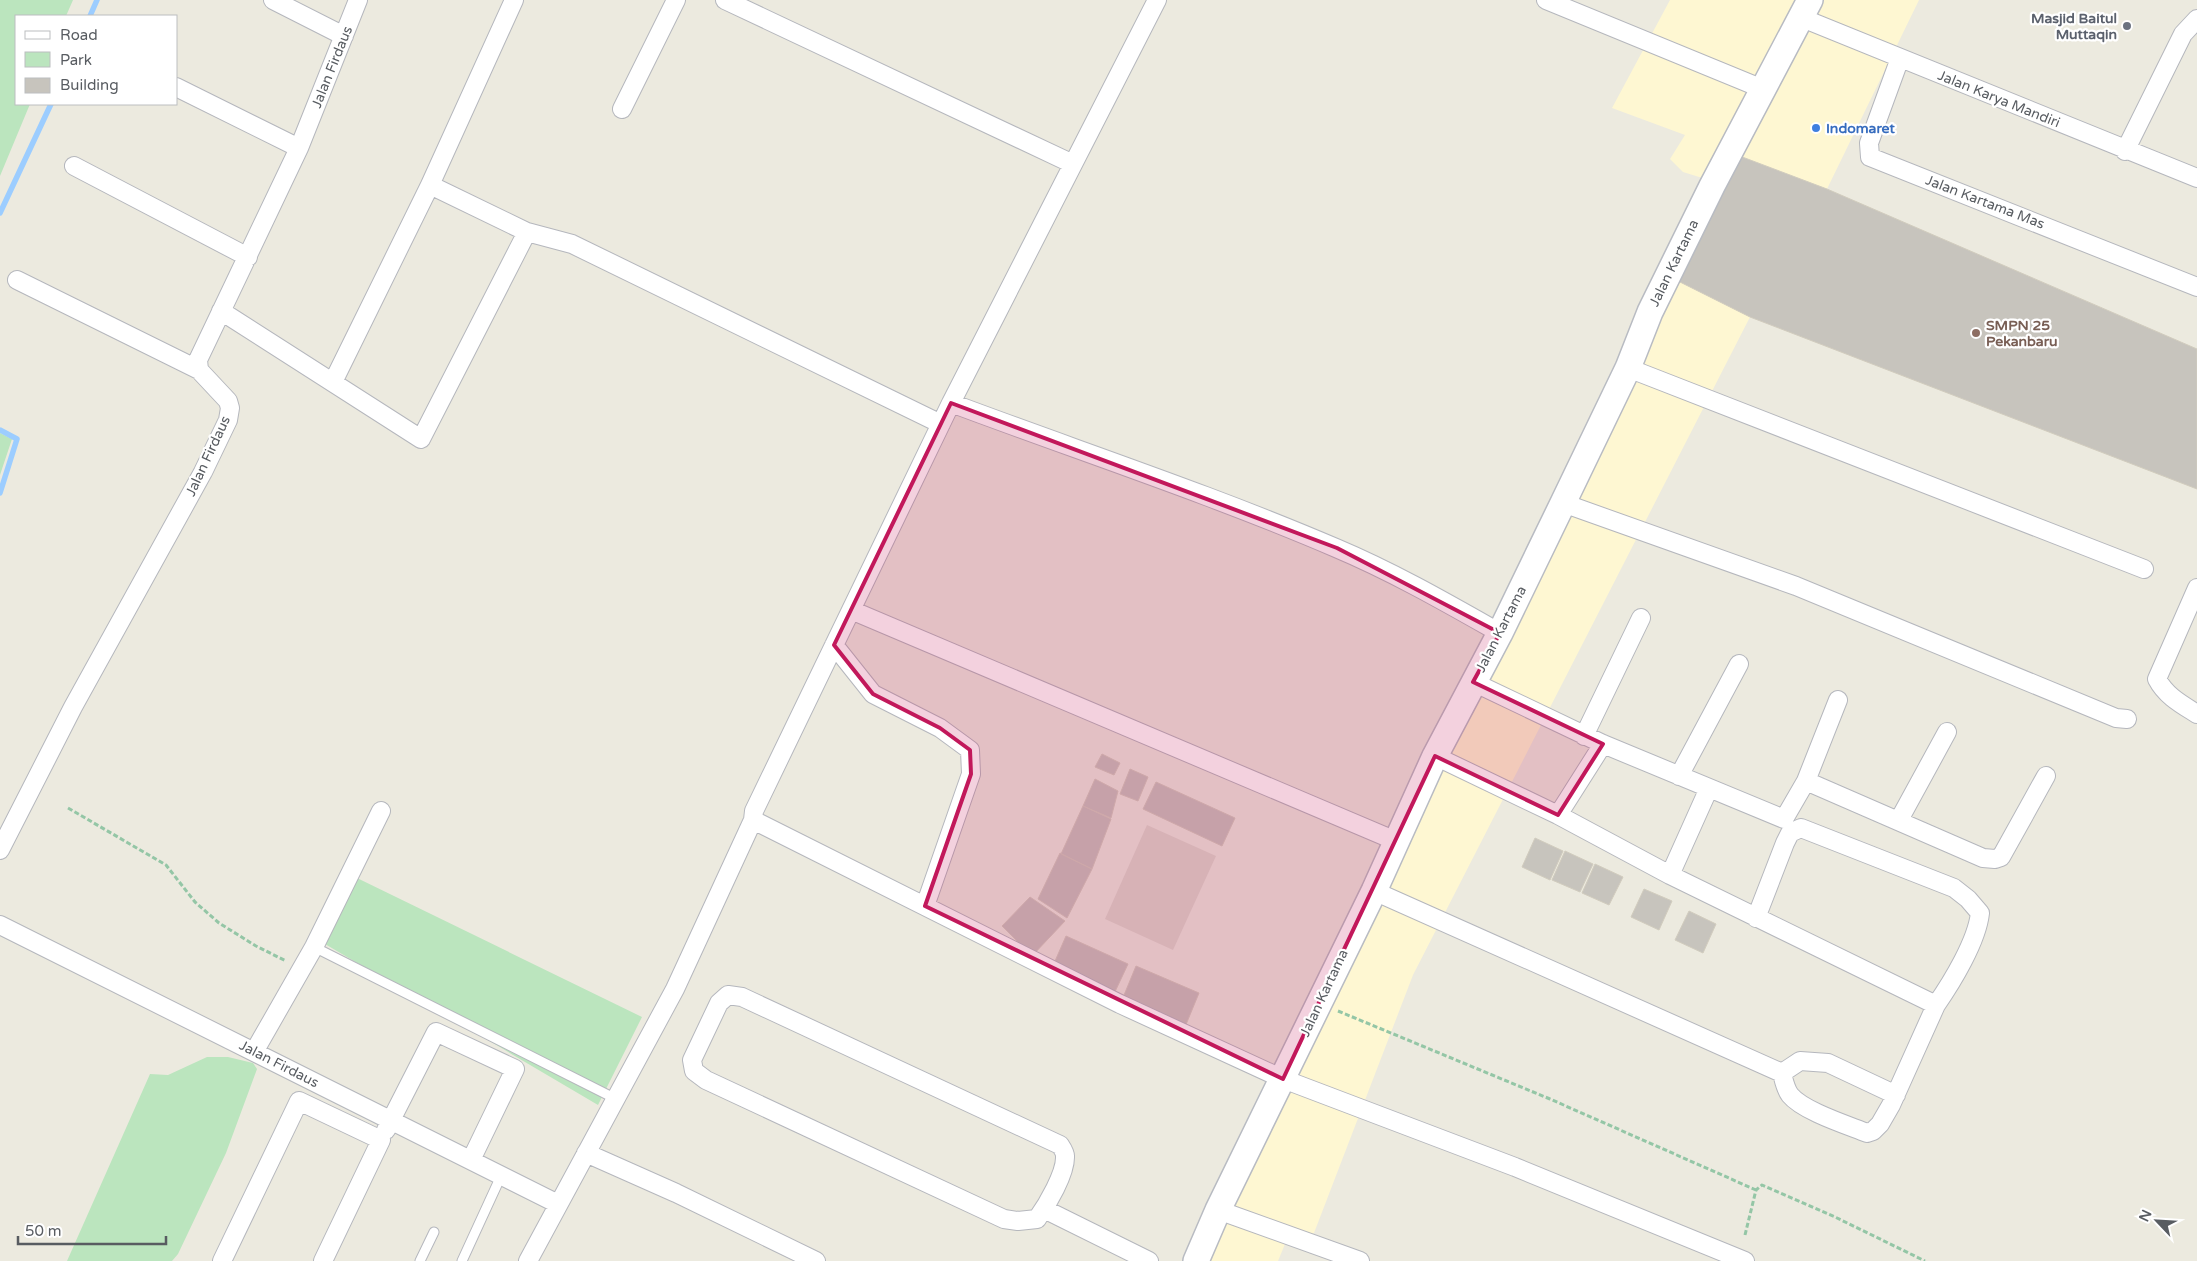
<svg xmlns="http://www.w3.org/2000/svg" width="2197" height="1261" font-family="'Varela Round',sans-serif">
	<rect width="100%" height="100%" fill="#eceadf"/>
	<!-- commercial -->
	<path fill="#fef7d2" d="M1670 0H1919L1827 189 1737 156 1722 184 1683 172 1670 159 1685 135 1612 108Z
		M1678 281 1750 317 1413 975 1314 1233 1285 1244 1278 1261H1206Z"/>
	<!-- education -->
	<path fill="#dcd9ce" d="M1147 825 1216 856 1173 950 1105 919Z"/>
	<!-- green -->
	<path fill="#bbe5be" d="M0 0H73L66 16H16V104H30L0 176Z
		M0 433 12 439 0 475Z
		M357 878 642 1017 598 1105 325 944Z
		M207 1057H228L253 1063 257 1069 226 1153 178 1254 172 1261H67L150 1074 168 1075Z"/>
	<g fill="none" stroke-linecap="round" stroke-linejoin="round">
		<!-- stream -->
		<path stroke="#9ccdff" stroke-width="5.5" d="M90 16 97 0
			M0 213 51 104
			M0 430 17 439 0 493"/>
	</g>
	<!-- building -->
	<path fill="#c7c4bd" stroke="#d1ccbe" d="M1737 155 1827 189 2197 349V489L1750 317 1678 281Z
		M1102 754 1120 763 1114 775 1095 767Z
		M1130 769 1148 777 1138 801 1120 794Z
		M1095 779 1118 791 1111 818 1083 806Z
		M1156 782 1235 818 1222 846 1143 809Z
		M1083 806 1111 819 1092 869 1061 854Z
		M1535 838 1563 851 1550 880 1522 867Z
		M1565 851 1593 864 1580 892 1552 880Z
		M1060 853 1092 869 1067 918 1038 899Z
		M1595 864 1623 877 1609 905 1582 893Z
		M1644 889 1672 901 1659 930 1631 917Z
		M1030 897 1065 921 1032 956 1002 926Z
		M1689 911 1716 924 1703 953 1675 940Z
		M1066 936 1128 964 1113 996 1052 968Z
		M1136 966 1199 993 1185 1027 1122 1000Z"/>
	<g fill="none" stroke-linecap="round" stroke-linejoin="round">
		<defs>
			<path id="lane" d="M314 947 616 1099
				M420 1261 434 1232
				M462 1261 501 1176"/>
			<path id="street" d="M273 0 344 36
				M725 0 1073 164
				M1546 0 1763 89
				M1802 18 2197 178
				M1900 58 1869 143 1870 157 2197 287
				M176 87 299 148
				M622 109 676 0
				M2125 151 2183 34 2197 19
				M74 166 248 257
				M430 185 514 0
				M527 232 572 244 941 424
				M17 280 199 370
				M221 311 421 439 527 232 430 185 333 382
				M1628 368 2144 569
				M951 403C1079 451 1210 494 1336 548 1393 572 1447 603 1500 633
				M1563 503 1796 586 2116 718 2127 719
				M2197 588 2157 679C2166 696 2181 704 2197 714
				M851 610 1396 841
				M834 645 873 694 940 728 970 750 971 774 925 906
				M1473 682 1603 744 1784 819 1806 781 1838 700
				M1584 736 1641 618
				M1603 744 1558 815 1670 875 1936 1005C1952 982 1977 941 1980 913L1968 899 1954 888 1801 828 1790 833 1785 843 1756 918
				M1435 756 1558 815
				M1679 776 1739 664
				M1806 781 1983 858 1995 859 2001 857 2046 776
				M753 820 1120 1004 1283 1079 1515 1167 1745 1261
				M1899 820 1947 732
				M0 850 73 707 203 472 228 420 230 408 228 401 199 370 198 360 299 148 358 0
				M1670 875 1709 788
				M1374 891 1782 1073
				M0 925 558 1204
				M728 995 742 997 1060 1145C1062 1148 1065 1153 1065 1156 1066 1173 1047 1205 1037 1219L1018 1221 1004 1219 706 1080 694 1071 692 1060 719 1003Z
				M254 1052 314 947 381 811
				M1782 1073C1784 1081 1785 1088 1790 1095 1803 1111 1847 1125 1867 1133L1873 1131 1880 1124 1891 1105 1936 1005
				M1782 1073 1800 1061 1828 1063 1896 1095
				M386 1130 436 1032 515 1069 471 1160
				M586 1153 676 1193 816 1261
				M1044 1209 1149 1261
				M1218 1210 1360 1261
				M222 1261 299 1101 381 1140 323 1261
				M528 1261 675 989 753 820 754 811 951 403 1157 0"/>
			<path id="secondary" d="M1196 1261 1218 1210 1374 891 1435 756 1500 633 1563 503 1628 368 1650 312 1712 186 1810 0"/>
		</defs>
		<!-- lane casing -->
		<use href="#lane" stroke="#b5b7bd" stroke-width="11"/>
		<!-- street casing -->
		<use href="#street" stroke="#b5b7bd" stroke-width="20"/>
		<!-- secondary casing -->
		<use href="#secondary" stroke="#b8bbc2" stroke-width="28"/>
		<!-- path -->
		<path stroke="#94c6a6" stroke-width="3" stroke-dasharray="5 2.5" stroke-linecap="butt" d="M68 808 166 865 195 902 219 923 256 946 286 961
			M1338 1011 1550 1099 1756 1190
			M1745 1235 1756 1190 1762 1185 1835 1217 1925 1261"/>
		<!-- lane -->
		<use href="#lane" stroke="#fff" stroke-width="9"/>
		<!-- street -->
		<use href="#street" stroke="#fff" stroke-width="18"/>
		<!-- secondary -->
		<use href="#secondary" stroke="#fff" stroke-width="25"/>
	</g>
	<!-- marked area -->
	<path fill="#c2185b" fill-opacity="0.2" stroke="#c2185b" stroke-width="4" stroke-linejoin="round" d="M951 403 1337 548 1500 633 1473 682 1603 744 1558 815 1435 756 1283 1079 925 906 971 774 970 750 940 728 873 694 834 645Z"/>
	<!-- markers -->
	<circle fill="#6b7280" stroke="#fff" stroke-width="2" cx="2127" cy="26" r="5"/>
	<circle fill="#3f7fe0" stroke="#fff" stroke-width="2" cx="1816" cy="128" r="5"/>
	<circle fill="#8d6e63" stroke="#fff" stroke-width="2" cx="1976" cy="333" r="5"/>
	<g text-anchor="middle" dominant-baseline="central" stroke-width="4.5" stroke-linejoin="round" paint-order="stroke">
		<!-- worship labels -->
		<g font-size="14" font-weight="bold" fill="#5b616d" stroke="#fff" text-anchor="end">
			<text x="2117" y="18">Masjid Baitul<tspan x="2117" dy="16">Muttaqin</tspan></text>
		</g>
		<!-- street labels -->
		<g font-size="14" fill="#585c61" stroke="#fff">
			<text transform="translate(332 67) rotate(-68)">Jalan Firdaus</text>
			<text transform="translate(1999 99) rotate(22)">Jalan Karya Mandiri</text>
			<text transform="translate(1985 202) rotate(21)">Jalan Kartama Mas</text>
			<text transform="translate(1674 263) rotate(-64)">Jalan Kartama</text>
			<text transform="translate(208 456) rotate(-65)">Jalan Firdaus</text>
			<text transform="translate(1501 629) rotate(-63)">Jalan Kartama</text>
			<text transform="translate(1324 993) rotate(-65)">Jalan Kartama</text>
			<text transform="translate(279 1064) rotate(27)">Jalan Firdaus</text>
		</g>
		<!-- shop labels -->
		<g font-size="14" font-weight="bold" fill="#366cbe" stroke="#fff" text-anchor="start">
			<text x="1826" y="128">Indomaret</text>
		</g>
		<!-- education labels -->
		<g font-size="14" font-weight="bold" fill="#785e54" stroke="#fff" text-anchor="start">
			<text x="1986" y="325">SMPN 25<tspan x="1986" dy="16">Pekanbaru</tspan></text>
		</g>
	</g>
	<!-- legend -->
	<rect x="15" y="15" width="162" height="90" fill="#ffffff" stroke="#bcbec0"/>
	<rect x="25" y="31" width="25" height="8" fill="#ffffff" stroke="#bcbec0"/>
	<text x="60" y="40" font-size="15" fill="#585c61">Road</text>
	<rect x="25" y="52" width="25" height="15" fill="#bbe5be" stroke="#bcbec0"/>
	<text x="60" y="65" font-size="15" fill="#585c61">Park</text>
	<rect x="25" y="78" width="25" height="15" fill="#c7c4bd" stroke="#bcbec0"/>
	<text x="60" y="90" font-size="15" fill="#585c61">Building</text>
	<!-- north arrow -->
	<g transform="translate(2157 1221) rotate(295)" stroke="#ffffff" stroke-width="4" paint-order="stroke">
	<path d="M0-4L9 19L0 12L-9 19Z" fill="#585c61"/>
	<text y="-8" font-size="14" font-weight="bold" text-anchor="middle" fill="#585c61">N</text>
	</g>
	<!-- scale -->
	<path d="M18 1236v8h148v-8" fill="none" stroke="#585c61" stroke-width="2.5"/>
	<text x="25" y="1236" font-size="15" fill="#585c61" stroke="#ffffff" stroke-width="4" paint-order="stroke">50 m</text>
</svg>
